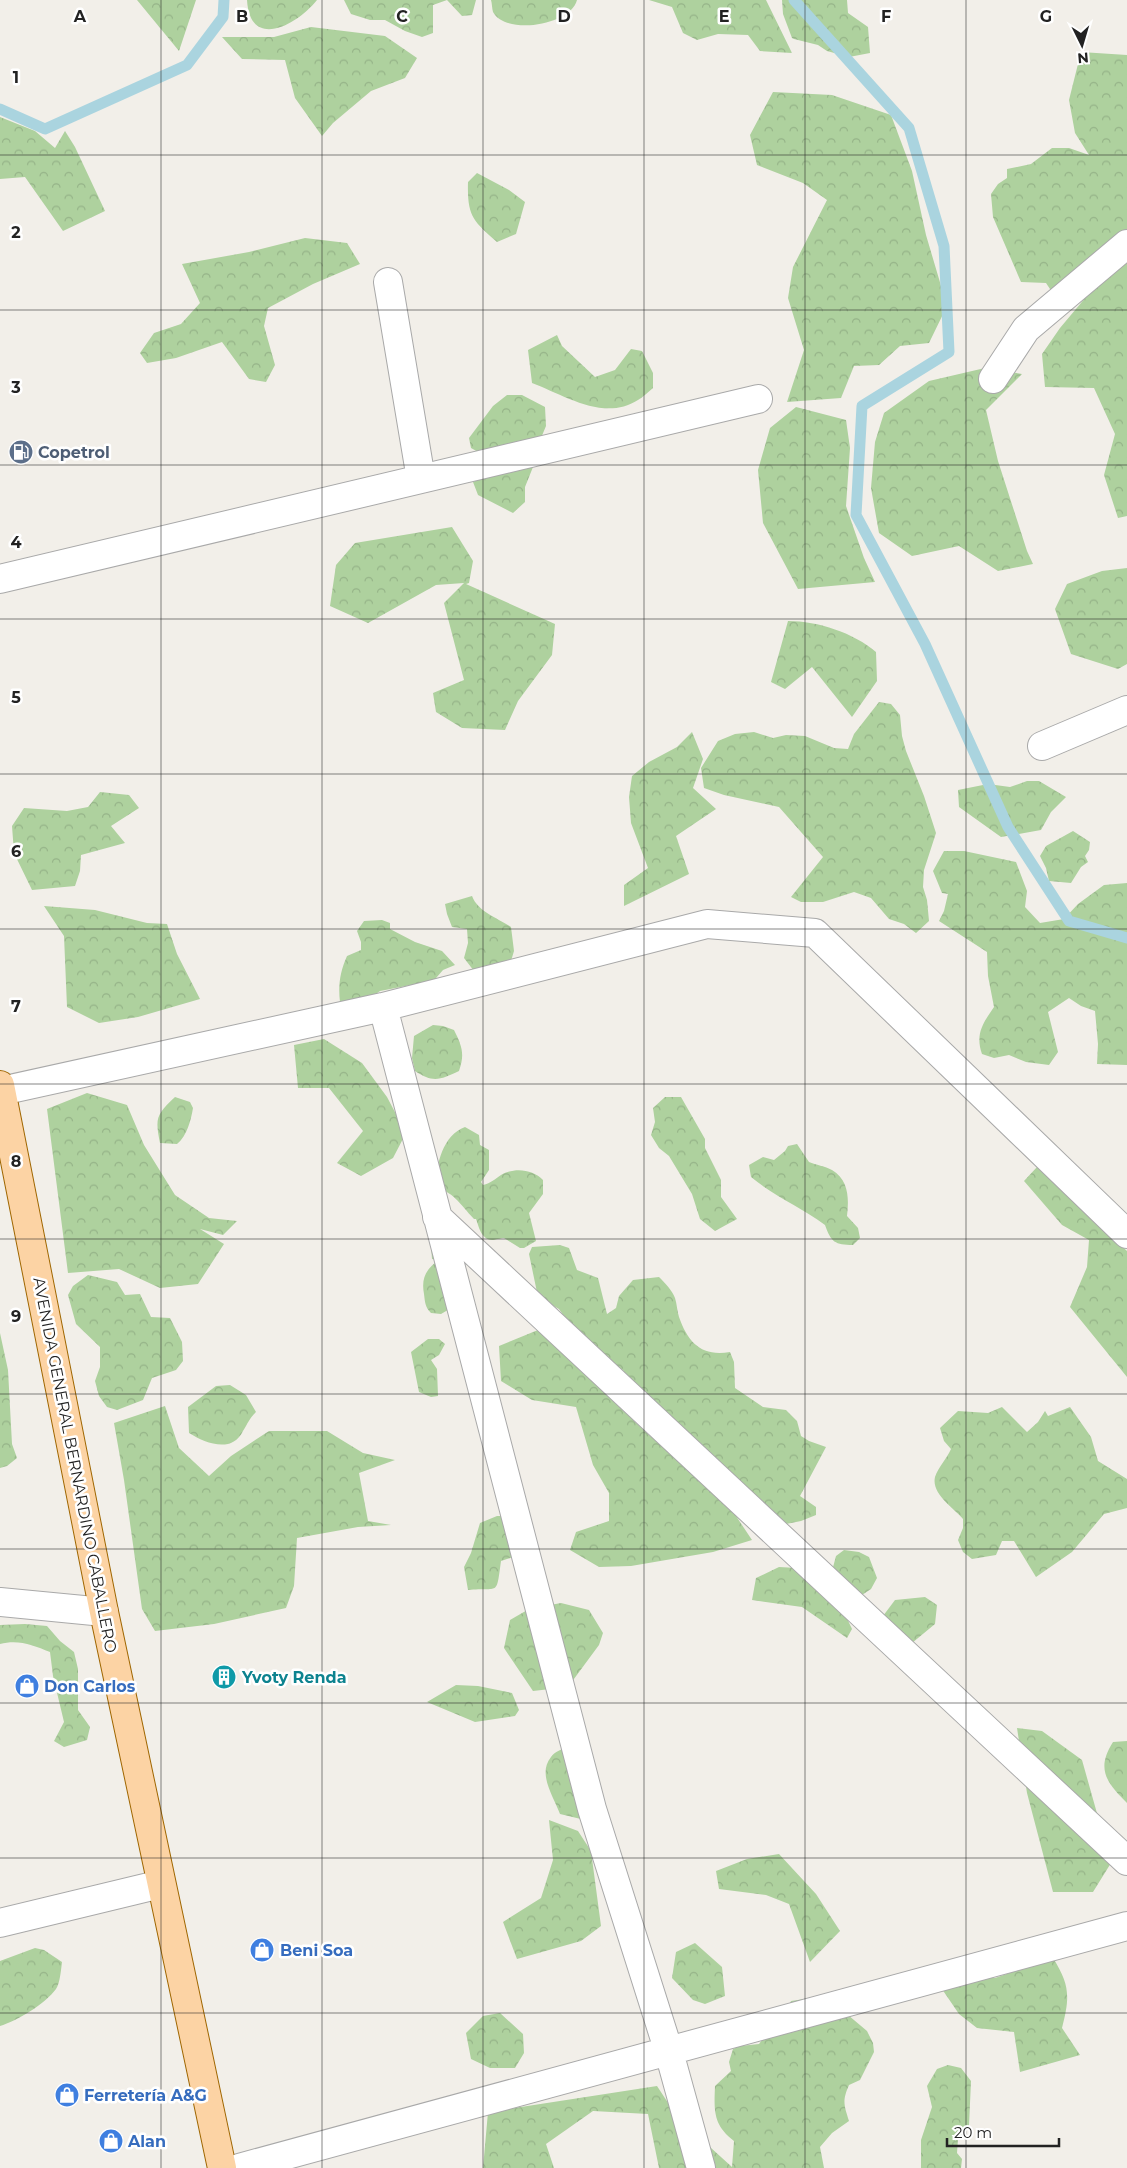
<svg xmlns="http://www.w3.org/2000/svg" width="1127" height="2168" font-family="Montserrat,sans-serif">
	<defs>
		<pattern id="forest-crowns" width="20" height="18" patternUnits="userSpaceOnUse" patternTransform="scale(1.25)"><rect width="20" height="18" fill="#aed19e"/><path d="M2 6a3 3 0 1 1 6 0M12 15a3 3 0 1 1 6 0" fill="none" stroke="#95b388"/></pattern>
	</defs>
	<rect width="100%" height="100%" fill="#f2efe9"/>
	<!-- forest -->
	<path fill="url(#forest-crowns)" d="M137 0H196L179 51Z
		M247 0H317C297 25 250 51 247 0Z
		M344 0H476L472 15 462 16 447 0 433 5V33L422 37 405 31 385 20H370L351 14Z
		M491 0H577C571 25 506 36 493 12 492 9 492 3 491 0Z
		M649 0H766L792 53 760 51 748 35 718 34 697 40 683 33 672 7Z
		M782 0H847L848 13 868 27 870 53 849 57 827 51 818 45 794 39 792 38 783 14Z
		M311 27 385 36 417 58 405 78 371 91 333 123 322 136 295 98 285 60 242 59 222 37H274Z
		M1081 52 1127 55V230L1121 247 1068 291 1050 289 1046 283 1021 282 993 217 991 194 998 184 1007 178V169L1031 164 1052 148H1069L1089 155 1075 133 1069 100Z
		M773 92 832 95 891 115 912 171 926 235 947 306 929 343 900 346 879 365 854 366 841 398 787 402 804 350 788 298 793 267 827 200 803 183 757 165 750 135Z
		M0 117 35 131 55 148 65 131 75 147 105 211 63 231 25 177 0 179Z
		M477 173 509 190 525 202 516 234 497 242C473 221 467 216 468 182Z
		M305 238 347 243 360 264 313 284 268 308 264 326 275 365 266 382 249 379 222 342 176 358 147 363 140 353 154 333 181 324 200 303 182 264 249 252Z
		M1127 260V516L1118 518 1104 475 1115 434 1094 388 1045 387 1042 354 1060 328 1112 266Z
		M557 335 562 346 595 377 615 370 631 349 642 351 653 373V388C648 392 643 397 638 400 604 422 564 395 532 383L528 350Z
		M985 368 1022 374 986 410 998 461 1027 551 1033 564 998 571 959 546 912 556 879 533 871 488 875 442 884 413 929 381Z
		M507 395H522L545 407 546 426 541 438 480 453 471 448 469 438 493 406Z
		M796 407 846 420 850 448 846 506 864 558 875 582 798 589 763 523 758 470 770 428Z
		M537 457 525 487V502L513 513 478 495 473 482 508 466Z
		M452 527 473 561 469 583 466 584 555 624 552 655 518 701 505 730 462 728 436 712 433 693 464 680 444 603 464 583 436 585 368 623 330 606 336 565 355 543Z
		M1127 568V664L1118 669 1071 654 1055 609 1067 584 1102 571Z
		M788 621C818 621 854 633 876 652L877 681 852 717 812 667 785 689 771 682Z
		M879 702 891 704 900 715 902 736 906 751 924 796 936 833 924 870 923 887 927 900 929 921 916 933 904 924 889 919 871 898 854 892 823 902H801L791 897 823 857 779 807 724 795 704 788 701 768 718 741 735 734 754 732 773 738 786 735 805 736 834 748 848 749 854 734Z
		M692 732 703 759 693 788 716 809 676 836 689 874 624 906V885L648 868 631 823 629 797 632 776 649 762 677 747Z
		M1027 781H1039L1066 797 1051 812 1041 830 1001 837 959 807 958 790 988 784 1010 787Z
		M100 792 129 795 139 808 111 826 125 843 81 855 80 871 75 886 32 890 14 853 12 826 24 808 67 811 88 807Z
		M1073 831 1090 842 1089 850 1085 856 1088 862 1081 867 1071 883 1049 881 1046 868 1040 856 1046 846Z
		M944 851H964L1016 862 1027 891 1025 907 1040 923 1064 919 1078 904 1104 885 1127 883V1065L1097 1064 1098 1044 1095 1011 1081 1006 1069 998 1048 1012 1058 1052 1049 1065 1026 1062 1009 1055 994 1058 982 1054C975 1034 983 1023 994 1007L988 976 987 952 939 921 944 911 948 894 942 893 933 871Z
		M472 896C478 912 498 918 511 927L514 951 511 961 474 971 464 958 468 943 467 929 452 927 447 914 445 904Z
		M44 906 95 910 147 923 167 924 177 954 200 999 138 1017 99 1023 67 1007 64 936Z
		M382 920 390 923V929L415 942 442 951 455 965 443 970 430 985H411L380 991 355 1009 340 1002C338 985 340 972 347 956L361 950V942L357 931 364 921Z
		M433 1025 443 1026 454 1030C462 1046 465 1054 459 1071 440 1080 433 1083 415 1071L412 1058 414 1036Z
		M324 1039 362 1063 387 1097 406 1133 393 1158 361 1176 337 1163 363 1131 329 1088H298L294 1045Z
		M87 1093 127 1105 144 1145 175 1195 209 1218 237 1221 223 1235 200 1229 224 1244 198 1284 160 1288 119 1269 68 1273 47 1109Z
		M175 1097 190 1102 193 1108C191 1120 187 1136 177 1144L160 1143C155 1118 156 1115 175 1097Z
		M665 1097H681L705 1139V1148L721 1180V1197L737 1219 715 1231 700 1219 692 1194 669 1156 659 1148 651 1135 655 1122 653 1108Z
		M465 1127 479 1135 480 1145 489 1150V1170L481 1182 483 1185C491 1183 495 1179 501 1175 514 1167 533 1169 543 1180V1194L529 1213 536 1241 524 1248H520L504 1238C501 1238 495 1240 492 1240 481 1239 479 1227 476 1219H474C459 1203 457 1196 436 1186 436 1164 443 1135 465 1127Z
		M797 1144 809 1162C816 1165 825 1166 832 1170 849 1180 849 1199 847 1216L858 1228 860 1238 853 1245C835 1245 831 1242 825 1225 801 1207 775 1197 751 1177L749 1165 763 1157 774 1160 785 1151 788 1146Z
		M1037 1167 1127 1251V1377L1070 1307 1087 1267 1089 1240 1062 1225 1024 1181Z
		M437 1217 453 1307 441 1314 431 1313C425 1307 425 1302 424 1294 421 1278 426 1269 439 1260L432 1259 431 1245Z
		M560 1245 569 1248 577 1270 598 1278 607 1314 616 1308 619 1296 633 1280 659 1277C665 1283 672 1290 675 1298 677 1304 677 1311 679 1317 688 1343 702 1357 730 1352L734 1362 735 1388 763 1407 786 1410 797 1421 801 1436 809 1441 826 1447 800 1496 816 1507V1515L801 1521 776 1526 631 1389 623 1370 604 1360 582 1342 559 1309 538 1297 529 1254 532 1247Z
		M88 1275 117 1282 125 1295 140 1294 151 1317 170 1318 182 1342 183 1361 176 1370 152 1378 143 1400 117 1410 107 1407 99 1396 95 1381 100 1367V1347L76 1324 68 1295 73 1286Z
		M538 1330 650 1436 686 1460 726 1501 752 1540 713 1552 631 1566 599 1567 570 1550 576 1532 609 1521V1493L593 1465 576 1407 532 1400 501 1381 499 1346Z
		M0 1333 8 1370 12 1444 17 1458 7 1466 0 1468Z
		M428 1339H439L445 1344 439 1355 431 1360 437 1369 438 1396 431 1397 419 1392 411 1352Z
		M230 1385 246 1395 256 1412C249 1419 248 1423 243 1431 232 1454 205 1443 189 1433L188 1407 216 1386Z
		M165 1406 179 1448 209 1476 231 1456 269 1431H327L363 1453 395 1460 359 1473 368 1521 391 1525 358 1527 297 1538 294 1586 286 1608 214 1624 155 1631 142 1609 124 1480 114 1423Z
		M1002 1407 1027 1432 1038 1422 1045 1411 1048 1416 1070 1407 1091 1437 1098 1461 1127 1479V1508L1104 1514 1072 1552 1036 1577 1014 1541H1002L996 1555 972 1559 963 1552 958 1540 963 1528V1519C954 1508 931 1494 935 1477 938 1468 947 1458 951 1449L944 1441 940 1428 958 1411 988 1413Z
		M497 1516H506L513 1557 501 1561C496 1597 500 1587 468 1590L464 1567 471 1553 480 1523Z
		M844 1550 859 1552 869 1557 877 1578 871 1589 859 1597 832 1571 836 1556Z
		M779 1567 797 1568 842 1608 852 1629 847 1638 802 1607 752 1600 756 1578Z
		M925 1597 937 1605 935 1624 912 1643 883 1616 895 1600Z
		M561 1603 589 1610 603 1633 599 1645 568 1687 533 1691 504 1648 510 1620 529 1609Z
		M25 1624 47 1626 60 1641 74 1652 78 1669V1710L90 1727 87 1740 64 1747 54 1741 64 1722 53 1676 50 1652C33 1645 18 1639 0 1644V1625Z
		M456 1685 478 1686 512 1693 519 1710 515 1716 475 1722 427 1702Z
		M1017 1728 1042 1731 1082 1760 1111 1863 1093 1892H1053L1027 1793Z
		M1127 1741V1803C1106 1782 1096 1769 1113 1742Z
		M568 1746 585 1820 560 1814C554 1797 537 1774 551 1757 554 1752 563 1749 568 1746Z
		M549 1820 578 1831 591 1851 601 1926 581 1941 517 1959 503 1922 541 1898 553 1860Z
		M779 1854 816 1894 840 1931 810 1962 789 1904 766 1895 719 1889 716 1871 747 1859Z
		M695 1943 722 1967 725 1996 705 2004 693 2000 672 1978 676 1952Z
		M35 1948 44 1950 62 1962C61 1970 60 1983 56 1989 45 2004 17 2021 0 2026V1961Z
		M1053 1958C1070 1985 1070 1997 1062 2028L1080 2055 1020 2072 1014 2032 977 2028 959 2014 931 1973 995 1978Z
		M811 1998 835 2004 867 2031 873 2043 874 2052 860 2080 849 2085C842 2101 844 2105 849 2121L832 2133 820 2147 824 2168H659L648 2114 593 2111 546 2144 554 2168H483L488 2112 657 2086 678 2118 732 2167 734 2141C713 2125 714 2111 715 2086L731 2071 729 2062 733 2049 740 2046 759 2044 770 2029 783 2019 791 2001Z
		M500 2013 523 2034 524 2053 515 2068H490L471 2059 466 2033 483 2016Z
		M948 2065 961 2068 971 2081 969 2126 958 2139 957 2153 962 2159 961 2168H921V2140L932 2107 927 2086 937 2069Z"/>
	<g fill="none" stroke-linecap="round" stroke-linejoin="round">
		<!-- stream -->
		<path stroke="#aad4df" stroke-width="11" d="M794 0 909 128 944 246 949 352 862 406 856 515 925 644 1008 827 1069 921 1127 938
			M0 109 45 129 187 65 223 17 224 0"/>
		<defs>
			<path id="street" d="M388 282 421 479
				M993 379 1026 329 1127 244
				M0 579 758 399
				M1042 746 1127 710
				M383 1007 592 1809 669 2052 701 2168
				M1 1091 383 1007 707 924 815 933 1127 1234
				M437 1217 1127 1861
				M0 1602 104 1612
				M0 1923 161 1884
				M239 2168 1127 1926"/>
			<path id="primary" d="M0 1085 104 1612 222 2168"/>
		</defs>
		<!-- street casing -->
		<use href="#street" stroke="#a9a9a9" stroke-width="30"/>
		<!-- primary casing -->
		<use href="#primary" stroke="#9f6601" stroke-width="30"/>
		<!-- street -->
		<use href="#street" stroke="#fff" stroke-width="28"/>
		<!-- primary -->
		<use href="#primary" stroke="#fcd3a4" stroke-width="28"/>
	</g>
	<!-- grid -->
	<path fill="none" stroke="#222" stroke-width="1" stroke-opacity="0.55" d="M161 0V2168M322 0V2168M483 0V2168M644 0V2168M805 0V2168M966 0V2168M0 155H1127M0 310H1127M0 465H1127M0 619H1127M0 774H1127M0 929H1127M0 1084H1127M0 1239H1127M0 1394H1127M0 1549H1127M0 1703H1127M0 1858H1127M0 2013H1127"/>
	<!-- icons -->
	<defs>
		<symbol id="fuel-disc" viewBox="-11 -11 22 22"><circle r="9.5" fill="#5c6f8a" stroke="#fff"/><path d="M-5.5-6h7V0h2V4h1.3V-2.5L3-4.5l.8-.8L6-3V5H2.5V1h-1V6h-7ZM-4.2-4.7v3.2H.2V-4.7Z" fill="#fff"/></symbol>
		<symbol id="building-disc" viewBox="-11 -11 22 22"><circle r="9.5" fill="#0f9aa8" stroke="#fff"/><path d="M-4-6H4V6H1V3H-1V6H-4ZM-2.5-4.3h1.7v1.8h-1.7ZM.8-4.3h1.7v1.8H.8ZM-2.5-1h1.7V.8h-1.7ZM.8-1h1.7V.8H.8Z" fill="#fff"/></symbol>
		<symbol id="shop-disc" viewBox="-11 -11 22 22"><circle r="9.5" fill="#3f7fe0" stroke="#fff"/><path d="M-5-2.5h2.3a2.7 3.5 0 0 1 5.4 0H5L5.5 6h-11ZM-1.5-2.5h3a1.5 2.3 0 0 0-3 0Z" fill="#fff"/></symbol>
	</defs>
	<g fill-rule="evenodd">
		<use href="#fuel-disc" x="7" y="438" width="28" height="28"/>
		<use href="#building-disc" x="210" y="1663" width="28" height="28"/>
		<use href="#shop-disc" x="13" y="1672" width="28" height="28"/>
		<use href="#shop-disc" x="248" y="1936" width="28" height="28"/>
		<use href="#shop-disc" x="53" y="2081" width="28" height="28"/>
		<use href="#shop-disc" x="97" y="2127" width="28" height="28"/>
	</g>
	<g text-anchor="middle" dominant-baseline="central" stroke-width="5" stroke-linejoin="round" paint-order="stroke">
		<!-- service labels -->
		<g font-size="16" font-weight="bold" fill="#4e5e75" stroke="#fff" text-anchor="start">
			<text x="38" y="452">Copetrol</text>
		</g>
		<!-- street labels -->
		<g font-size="16" fill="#222" stroke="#fff">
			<text transform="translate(75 1465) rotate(79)">AVENIDA GENERAL BERNARDINO CABALLERO</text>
		</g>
		<!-- culture labels -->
		<g font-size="16" font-weight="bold" fill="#0d838f" stroke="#fff" text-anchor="start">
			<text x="242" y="1677">Yvoty Renda</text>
		</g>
		<!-- shop labels -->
		<g font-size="16" font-weight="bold" fill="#366cbe" stroke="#fff" text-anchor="start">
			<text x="44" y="1686">Don Carlos</text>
			<text x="280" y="1950">Beni Soa</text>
			<text x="84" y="2095">Ferretería A&amp;G</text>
			<text x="128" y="2141">Alan</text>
		</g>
	</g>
	<g font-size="16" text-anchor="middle" font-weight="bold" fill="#222" stroke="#fff" stroke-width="5" stroke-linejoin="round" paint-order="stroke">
		<text x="80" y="22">A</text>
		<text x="242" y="22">B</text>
		<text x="402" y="22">C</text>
		<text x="564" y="22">D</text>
		<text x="724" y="22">E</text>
		<text x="886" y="22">F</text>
		<text x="1046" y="22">G</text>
		<text x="16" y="83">1</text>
		<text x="16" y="238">2</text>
		<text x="16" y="393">3</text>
		<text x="16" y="548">4</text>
		<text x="16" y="703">5</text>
		<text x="16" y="857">6</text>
		<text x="16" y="1012">7</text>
		<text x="16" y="1167">8</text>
		<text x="16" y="1322">9</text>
	</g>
	<!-- north arrow -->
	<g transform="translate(1082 45) rotate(175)" stroke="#ffffff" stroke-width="4" paint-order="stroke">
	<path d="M0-4L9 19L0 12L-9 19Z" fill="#222222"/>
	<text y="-8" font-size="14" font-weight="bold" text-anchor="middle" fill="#222222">N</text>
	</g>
	<!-- scale -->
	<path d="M947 2138v8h112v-8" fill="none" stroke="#222222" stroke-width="2.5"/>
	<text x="954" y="2138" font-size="15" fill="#222222" stroke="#ffffff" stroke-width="4" paint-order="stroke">20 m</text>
</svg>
